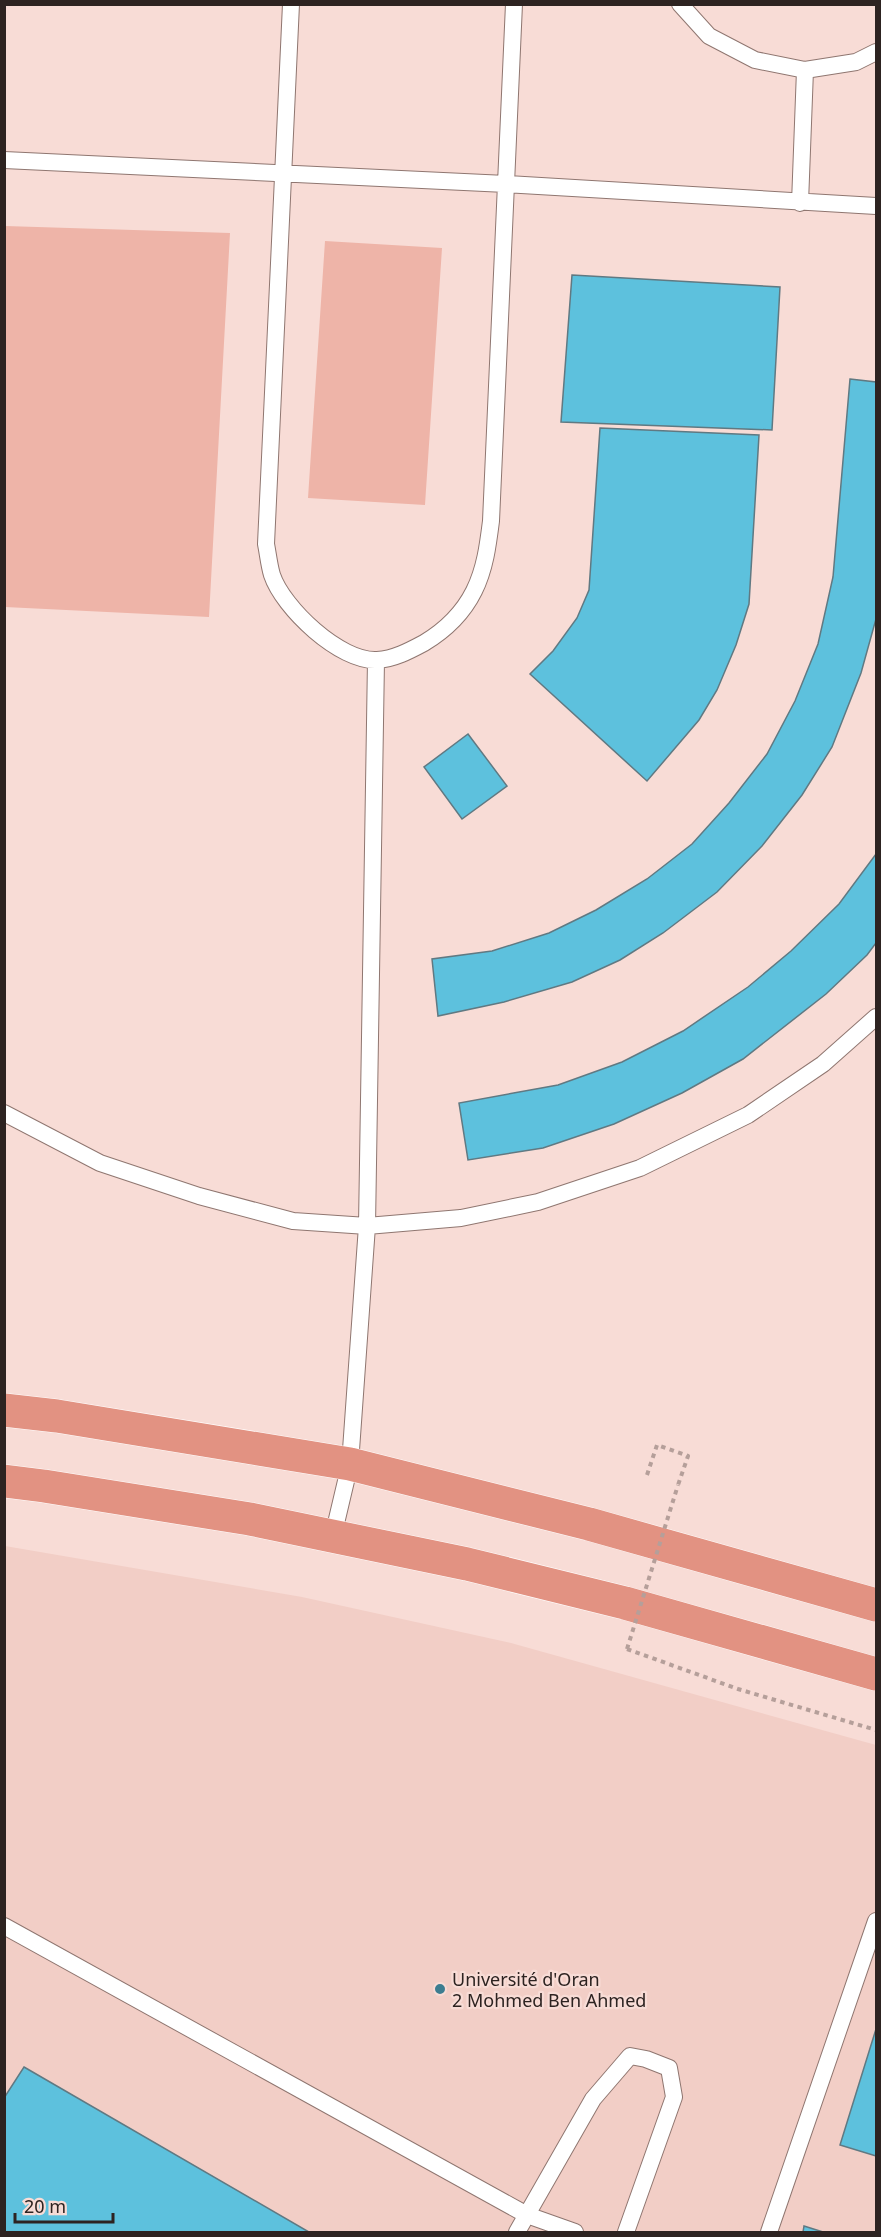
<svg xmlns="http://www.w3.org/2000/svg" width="881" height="2237" font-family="'Noto Sans',sans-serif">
	<rect width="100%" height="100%" fill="#f8dcd6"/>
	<!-- built -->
	<path fill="#f2cec6" d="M5 1546 302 1597 511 1643 876 1745V2232H5Z"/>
	<!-- green -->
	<path fill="#eeb4a8" d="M5 226 230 233 209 617 5 607Z
		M325 241 442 248 425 505 308 498Z"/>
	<!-- building -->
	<path fill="#5dc1dd" stroke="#607982" stroke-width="1.5" d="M572 275 780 287 772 430 561 422Z
		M850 379 876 382V619L861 673 832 747 802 795 762 846 717 892 663 933 620 960 572 982 504 1002 438 1016 432 959 492 951 549 933 596 910 647 879 692 844 729 803 767 754 795 701 818 644 833 577Z
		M600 428 759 435 749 604 736 645 717 690 699 720 647 781 530 674 553 651 577 618 589 590Z
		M468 734 507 786 462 819 424 767Z
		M876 854V943L867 955 826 994 743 1059 682 1093 614 1124 543 1148 468 1160 459 1103 558 1085 622 1062 683 1031 748 987 791 951 839 904Z
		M876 2029V2156L840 2145Z
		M24 2067 309 2232H4V2098Z
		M804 2226 823 2232H803Z"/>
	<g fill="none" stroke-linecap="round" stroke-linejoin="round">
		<defs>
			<path id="service" d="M291 4 266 544C268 554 269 565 272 575 283 608 340 662 377 660 394 659 409 651 424 643 444 631 463 613 474 591 485 569 488 545 491 521L514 4
				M680 4 709 36 755 60 805 70 856 62 876 52
				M4 160 506 184 876 206
				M800 203 805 70
				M4 1113 100 1163 199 1196 293 1221 367 1226 461 1218 538 1202 640 1168 748 1115 823 1064 876 1017
				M333 1536 350 1464 367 1226 376 660
				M4 1926 527 2215 575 2232
				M517 2232 593 2099 630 2056 646 2059 669 2068 674 2097 626 2232
				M769 2232 876 1921"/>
			<path id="trunk" d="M4 1410 57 1416 350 1464 589 1524 876 1605
				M4 1481 44 1486 250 1519 467 1564 625 1603 876 1674"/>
		</defs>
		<!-- service casing -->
		<use href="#service" stroke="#8f7670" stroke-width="18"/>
		<!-- trunk casing -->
		<use href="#trunk" stroke="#fff" stroke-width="34"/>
		<!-- path -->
		<path stroke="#b59f9a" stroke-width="4" stroke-dasharray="4.5 4.5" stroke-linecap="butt" d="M647 1475 657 1445 688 1456 678 1485
			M627 1649 738 1689 876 1730"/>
		<!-- service -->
		<use href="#service" stroke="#fff" stroke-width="16"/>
		<!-- trunk -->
		<use href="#trunk" stroke="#e29282" stroke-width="33"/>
		<!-- path-bridge -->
		<path stroke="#b59f9a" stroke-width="4" stroke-dasharray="4.5 4.5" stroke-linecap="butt" d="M627 1649 678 1485"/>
	</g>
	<!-- markers -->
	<circle fill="#3d7d90" stroke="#f8dcd6" stroke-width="2" cx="440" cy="1989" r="6"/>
	<g text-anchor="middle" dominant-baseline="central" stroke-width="4.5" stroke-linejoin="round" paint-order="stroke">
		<!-- poi labels -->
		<g font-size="18" fill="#2d2321" stroke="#f8dcd6" text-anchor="start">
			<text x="452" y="1979">Université d'Oran<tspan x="452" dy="21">2 Mohmed Ben Ahmed</tspan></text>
		</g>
	</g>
	<!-- border -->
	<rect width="881" height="2237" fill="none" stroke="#2d2321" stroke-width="12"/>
	<!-- scale -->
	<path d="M15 2213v9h98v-9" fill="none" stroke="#2d2321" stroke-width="3"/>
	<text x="24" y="2213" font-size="18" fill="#2d2321" stroke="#f8dcd6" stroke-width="4.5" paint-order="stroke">20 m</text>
</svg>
